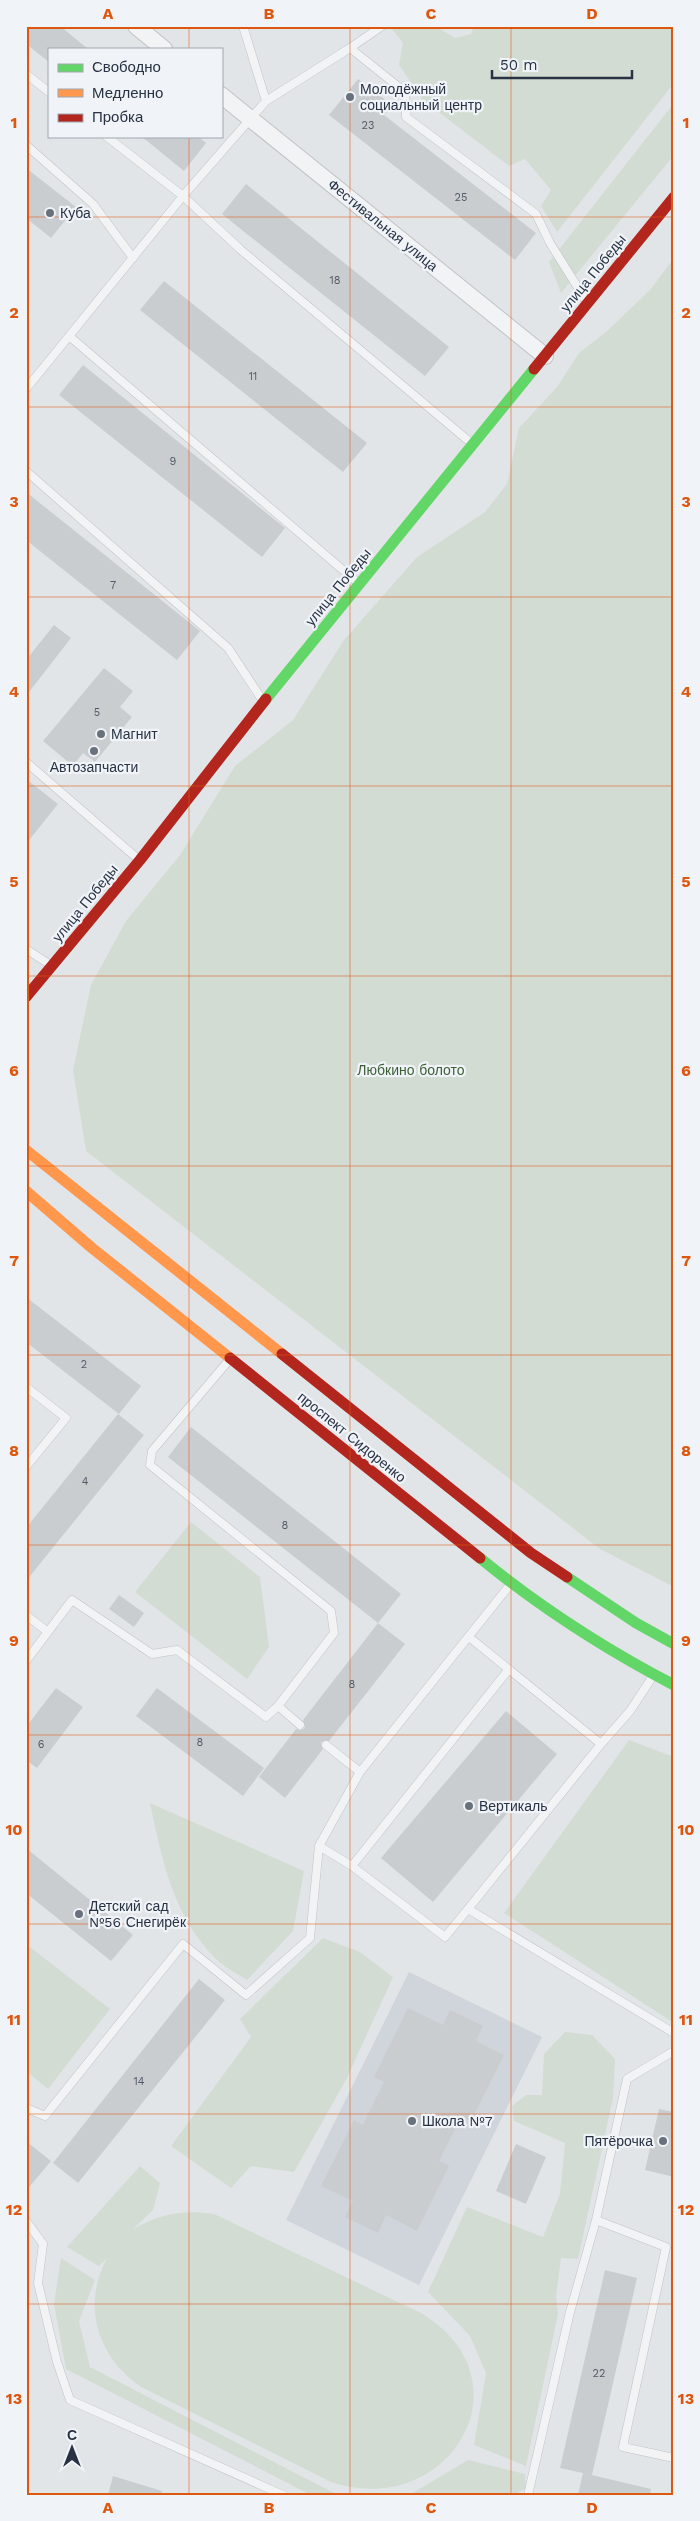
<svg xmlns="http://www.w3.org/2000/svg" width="700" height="2521" font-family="'Work Sans',sans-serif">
	<rect width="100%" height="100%" fill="#e2e5e8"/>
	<!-- built -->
	<path fill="#d0d4db" d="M409 1972 542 2037 419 2285 286 2220Z"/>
	<!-- green -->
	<path fill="#d3dcd3" d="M398 26H435L455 38 471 34 474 26H674V83L557 232 541 206 551 190 525 159 509 166 423 100 399 65 403 43 392 29Z
		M674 103V155L561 293 549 262Z
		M674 258V1587L600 1549 86 1151 73 1070 91 985 126 921 180 855 235 766 293 720 344 640 417 557 485 512 507 484 519 428 557 387 579 353 607 331 650 290Z
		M191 1522 260 1577 269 1647 247 1679 135 1592Z
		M629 1740 674 1757V2023L504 1913Z
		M150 1803 304 1871 293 1931 247 1980C237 1974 224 1967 216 1959 173 1916 162 1860 150 1803Z
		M323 1938 360 1952 393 1977 347 2078 294 2172 251 2166 231 2188 171 2146 251 2037 240 2019Z
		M26 1944 110 2009 48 2089 26 2071Z
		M565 2032 592 2035 615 2059 613 2098 578 2259 561 2258 556 2296 558 2314 526 2466 474 2445 486 2373 470 2336 428 2292 467 2207 543 2237 560 2194 565 2143 514 2121 512 2106 526 2095H542L544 2054Z
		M140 2166 160 2183 153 2210 133 2229C160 2214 183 2209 214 2214L421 2313C533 2380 449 2521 331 2482L141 2387C98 2358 81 2306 107 2258L99 2266 67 2247Z
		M61 2258 95 2280 79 2321 90 2367 338 2495H311L66 2369 54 2304Z
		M468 2460 525 2474 526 2488 514 2495H388L411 2494Z"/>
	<!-- building -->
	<path fill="#cacdd0" d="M26 26H60L88 49H49V62L26 44Z
		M358 79 392 105 384 115 536 233 515 260 329 115Z
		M141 136H197L206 143 184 171Z
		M26 168 76 207 51 238 26 218Z
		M246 184 449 347 425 376 222 214Z
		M164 281 367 443 343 472 140 310Z
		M83 365 285 528 262 557 59 395Z
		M26 492 200 631 177 660 26 540Z
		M54 625 71 638 26 696V660Z
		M104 668 133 691 120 707 132 717 95 762 83 753 73 766 43 741Z
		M26 779 58 804 26 844Z
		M26 1297 141 1386 119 1414 26 1342Z
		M118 1414 144 1435 26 1581V1528Z
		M191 1427 401 1594 378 1623 168 1457Z
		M119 1595 144 1613 134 1627 109 1609Z
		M378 1623 405 1644 329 1741 321 1742 323 1749 285 1798 259 1777 296 1729 301 1730 305 1728 303 1720Z
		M56 1688 83 1707 37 1768 26 1760V1727Z
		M157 1688 264 1768 243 1796 136 1716Z
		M506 1711 557 1754 433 1902 381 1858Z
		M26 1848 133 1935 111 1961 26 1893Z
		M199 1979 225 2000 78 2183 53 2163Z
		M408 2008 443 2025 450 2010 483 2026 476 2041 504 2055 471 2121 461 2117 439 2161 449 2166 417 2231 386 2215 378 2233 345 2217 353 2201 321 2186 354 2120 363 2125 384 2082 374 2077Z
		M659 2109 674 2112V2177L645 2170Z
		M26 2141 51 2161 26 2191Z
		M516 2144 546 2157 526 2204 496 2191Z
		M605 2270 637 2278 592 2475 560 2468Z
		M583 2473 651 2489 650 2495H578Z
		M113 2476 162 2491 161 2495H108Z"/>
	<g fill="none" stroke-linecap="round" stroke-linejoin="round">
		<defs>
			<path id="lane" d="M243 26 266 101
				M350 48 382 26
				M26 74 49 92
				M106 136 183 196 241 250 470 442
				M26 145 93 204 133 258
				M69 336 357 582
				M26 389 183 196 266 101 350 48 405 92 406 117 536 214 550 243 585 299
				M26 471 228 648 261 698
				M26 762 138 859
				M26 949 49 964
				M230 1359 152 1451 150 1465 331 1611 334 1633 278 1706
				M26 1387 66 1418 26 1467
				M26 1615 48 1632
				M469 1637 601 1744 630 1711 653 1676
				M26 1661 72 1600 152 1654 177 1650 266 1717 278 1706 300 1725
				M601 1744 468 1909 674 2033
				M326 1745 360 1772
				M319 1846 352 1866
				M468 1909 445 1937 352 1866 509 1669
				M674 2051 627 2079 596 2220 666 2247 623 2447 674 2458
				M26 2108 45 2116 183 1944 246 1995 310 1938 319 1846 360 1772 509 1586
				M26 2221 43 2244 38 2283 57 2362 70 2400 283 2495
				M528 2495 570 2312 596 2220"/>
			<path id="street" d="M136 26 164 49
				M221 95 545 356"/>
		</defs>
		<!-- lane casing -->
		<use href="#lane" stroke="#c0c3c6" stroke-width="9"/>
		<!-- street casing -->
		<use href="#street" stroke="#c0c3c6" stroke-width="18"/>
		<!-- lane -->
		<use href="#lane" stroke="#f2f3f4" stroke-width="8"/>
		<!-- street -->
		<use href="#street" stroke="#f2f3f4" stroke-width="16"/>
		<!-- fast -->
		<path stroke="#63d668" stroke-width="11" d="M266 699 534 369
			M480 1558C540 1607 605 1649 674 1685
			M567 1577 636 1623 674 1644"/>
		<!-- slow -->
		<path stroke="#ff974d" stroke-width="11" d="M26 1150 282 1354
			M26 1191 92 1248 230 1358"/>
		<!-- jam -->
		<path stroke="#b3261e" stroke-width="11" d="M534 369 674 197
			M26 997 140 860 266 699
			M282 1354 531 1553 567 1577
			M230 1358 480 1558"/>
	</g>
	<!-- grid -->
	<path fill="none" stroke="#de570f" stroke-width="1" stroke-opacity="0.55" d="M189 26V49M350 26V2495M511 26V2495M189 136V2495M26 217H674M26 407H674M26 597H674M26 786H674M26 976H674M26 1166H674M26 1355H674M26 1545H674M26 1735H674M26 1924H674M26 2114H674M26 2304H674"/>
	<!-- markers -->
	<g fill="#69717c" stroke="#f0f3f7" stroke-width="2">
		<circle cx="350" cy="97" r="5"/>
		<circle cx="50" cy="213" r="5"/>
		<circle cx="101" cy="734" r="5"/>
		<circle cx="94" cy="751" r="5"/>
		<circle cx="469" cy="1806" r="5"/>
		<circle cx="79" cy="1914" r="5"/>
		<circle cx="412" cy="2121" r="5"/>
		<circle cx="663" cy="2141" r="5"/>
	</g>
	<g text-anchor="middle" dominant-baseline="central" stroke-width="4.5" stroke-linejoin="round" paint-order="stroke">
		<!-- number labels -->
		<g font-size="11" fill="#515a66">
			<text x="368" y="125">23</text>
			<text x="461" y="197">25</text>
			<text x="335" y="280">18</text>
			<text x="253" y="376">11</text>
			<text x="173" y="461">9</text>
			<text x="113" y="585">7</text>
			<text x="97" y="712">5</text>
			<text x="84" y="1364">2</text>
			<text x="85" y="1481">4</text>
			<text x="285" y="1525">8</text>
			<text x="352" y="1684">8</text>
			<text x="200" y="1742">8</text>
			<text x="41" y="1744">6</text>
			<text x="139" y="2081">14</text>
			<text x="599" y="2373">22</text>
		</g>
		<!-- poi labels -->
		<g font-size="14" fill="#283242" stroke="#f0f3f7" text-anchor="start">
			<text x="360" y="89">Молодёжный<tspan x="360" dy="16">социальный центр</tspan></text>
			<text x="60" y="213">Куба</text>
			<text x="111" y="734">Магнит</text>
			<text x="94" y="767" text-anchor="middle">Автозапчасти</text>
			<text x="479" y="1806">Вертикаль</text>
			<text x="89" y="1906">Детский сад<tspan x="89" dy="16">№56 Снегирёк</tspan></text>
			<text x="422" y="2121">Школа №7</text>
			<text x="653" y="2141" text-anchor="end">Пятёрочка</text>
		</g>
		<!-- street labels -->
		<g font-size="14" fill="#283242" stroke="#f0f3f7">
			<text transform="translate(383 225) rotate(39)">Фестивальная улица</text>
			<text transform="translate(593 273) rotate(-51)">улица Победы</text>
			<text transform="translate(338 587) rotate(-51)">улица Победы</text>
			<text transform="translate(85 903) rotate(-51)">улица Победы</text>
			<text transform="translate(352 1437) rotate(39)">проспект Сидоренко</text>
		</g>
		<!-- park labels -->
		<g font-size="14" fill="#3d5f35" stroke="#f0f3f7">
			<text x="411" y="1070">Любкино болото</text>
		</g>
	</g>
	<!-- border -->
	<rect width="700" height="2521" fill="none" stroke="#f0f3f7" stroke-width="55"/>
	<!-- legend -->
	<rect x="48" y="48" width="175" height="90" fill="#f0f3f7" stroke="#a0a6af"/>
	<rect x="58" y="64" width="25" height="8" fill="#63d668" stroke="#a0a6af"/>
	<text x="92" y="72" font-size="15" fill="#283242">Свободно</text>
	<rect x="58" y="89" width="25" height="8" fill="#ff974d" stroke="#a0a6af"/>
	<text x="92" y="98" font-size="15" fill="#283242">Медленно</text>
	<rect x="58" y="114" width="25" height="8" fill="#b3261e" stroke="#a0a6af"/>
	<text x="92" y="122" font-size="15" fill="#283242">Пробка</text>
	<!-- north arrow -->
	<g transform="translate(72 2448)" stroke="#f0f3f7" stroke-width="4" paint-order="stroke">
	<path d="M0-4L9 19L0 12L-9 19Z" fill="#283242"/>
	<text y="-8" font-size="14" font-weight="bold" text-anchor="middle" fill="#283242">С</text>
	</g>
	<!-- scale -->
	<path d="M492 70v8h140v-8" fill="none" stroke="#283242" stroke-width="2.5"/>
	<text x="500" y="70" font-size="15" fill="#283242" stroke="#f0f3f7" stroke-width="4" paint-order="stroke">50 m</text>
	<rect x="28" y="28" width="644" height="2466" fill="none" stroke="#de570f" stroke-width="2"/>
	<g font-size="16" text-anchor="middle" font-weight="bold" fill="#de570f">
		<text x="108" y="19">A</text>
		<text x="269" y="19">B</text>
		<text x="431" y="19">C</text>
		<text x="592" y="19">D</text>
		<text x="14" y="128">1</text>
		<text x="686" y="128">1</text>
		<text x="14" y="318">2</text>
		<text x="686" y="318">2</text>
		<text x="14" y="507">3</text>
		<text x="686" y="507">3</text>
		<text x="14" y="697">4</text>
		<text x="686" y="697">4</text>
		<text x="14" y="887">5</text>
		<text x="686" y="887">5</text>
		<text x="14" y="1076">6</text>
		<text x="686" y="1076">6</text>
		<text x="14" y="1266">7</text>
		<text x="686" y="1266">7</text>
		<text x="14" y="1456">8</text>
		<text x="686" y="1456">8</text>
		<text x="14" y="1646">9</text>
		<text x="686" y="1646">9</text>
		<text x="14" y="1835">10</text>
		<text x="686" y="1835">10</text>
		<text x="14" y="2025">11</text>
		<text x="686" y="2025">11</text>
		<text x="14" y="2215">12</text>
		<text x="686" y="2215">12</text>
		<text x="14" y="2404">13</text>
		<text x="686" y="2404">13</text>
		<text x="108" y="2513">A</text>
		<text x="269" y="2513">B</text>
		<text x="431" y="2513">C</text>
		<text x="592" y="2513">D</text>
	</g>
</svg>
